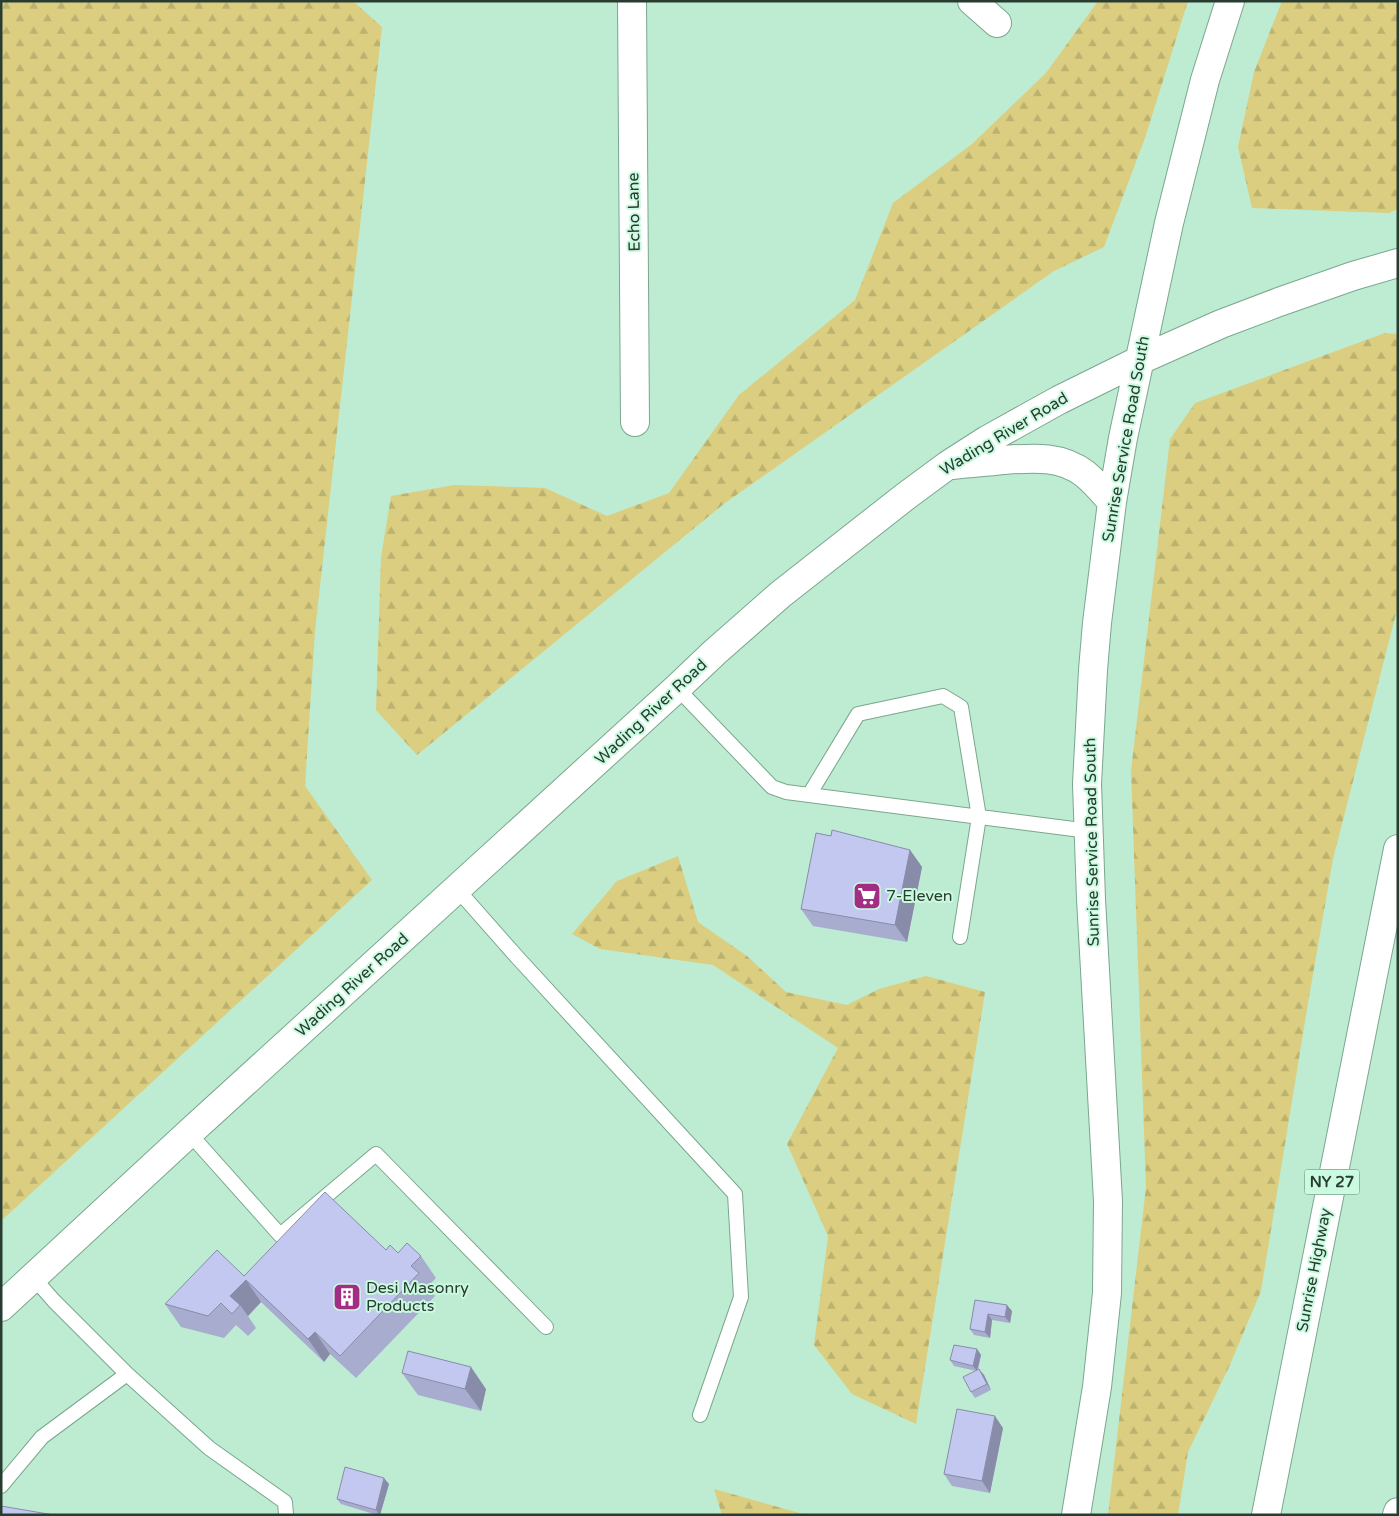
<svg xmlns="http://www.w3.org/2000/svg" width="1399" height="1516" font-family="'Varela Round',sans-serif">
	<defs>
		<pattern id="forest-firs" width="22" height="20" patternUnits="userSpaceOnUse" patternTransform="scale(1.25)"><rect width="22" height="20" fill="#dbce80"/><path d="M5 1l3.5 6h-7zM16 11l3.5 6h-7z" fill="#bcb26f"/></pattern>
	</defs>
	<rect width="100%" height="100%" fill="#bdecd2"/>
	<!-- forest -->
	<path fill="url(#forest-firs)" d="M1 1H353L382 27 315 631 305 786 372 880 1 1221Z
		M1098 1H1188L1145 138 1104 247 1054 271 725 503 417 755 376 710 381 557 391 496 454 485 545 488 607 516 669 493 739 395 855 300 893 203 972 144 1046 73Z
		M1282 1H1398V209L1389 213 1252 208 1238 147 1254 72Z
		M1385 333 1398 334V606L1333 859 1308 1003 1261 1291 1229 1367 1188 1452 1178 1515H1108L1146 1187 1131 771 1170 439 1195 403Z
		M678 856 698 922 747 956 786 992 847 1005 879 989 926 976 985 992 916 1424 852 1394 814 1345 828 1236 787 1144 838 1048 713 965 600 949 572 934 617 881Z
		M714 1489 807 1515H722Z"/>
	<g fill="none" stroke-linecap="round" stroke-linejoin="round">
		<defs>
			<path id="lane" d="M677 688 772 787 786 792 1089 831
				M809 795 858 714 943 696 961 707 979 817 960 937
				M457 889 517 957 735 1194 741 1297 700 1415
				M189 1133 280 1235 376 1154 546 1327
				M33 1277 54 1301 127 1374 209 1448 285 1502 286 1515
				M1 1486 42 1437 127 1374"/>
			<path id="street" d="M632 1 635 422
				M972 1 997 23"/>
			<path id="secondary" d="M952 465C969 463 986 462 1003 460 1032 458 1061 455 1085 474 1095 482 1104 493 1112 502
				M1 1307 189 1133 677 688 715 652 781 594 906 496 948 465 987 440 1059 400 1140 360 1221 324 1279 302 1353 276 1398 263
				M1076 1515 1097 1387 1107 1293 1108 1201 1091 899 1087 784 1093 670 1097 623 1112 502 1123 438 1169 223 1205 80 1230 1"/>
			<path id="highway" d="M1266 1515 1398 849
				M1397 1515 1398 1512"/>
		</defs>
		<!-- lane casing -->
		<use href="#lane" stroke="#7aa78e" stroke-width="16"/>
		<!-- street casing -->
		<use href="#street" stroke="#7aa78e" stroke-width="30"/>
		<!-- secondary casing -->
		<use href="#secondary" stroke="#7aa78e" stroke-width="30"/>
		<!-- highway casing -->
		<use href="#highway" stroke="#7aa78e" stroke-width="30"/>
		<!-- lane -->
		<use href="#lane" stroke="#fff" stroke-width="14"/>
		<!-- street -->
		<use href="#street" stroke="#fff" stroke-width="28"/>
		<!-- secondary -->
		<use href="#secondary" stroke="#fff" stroke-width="28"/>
		<!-- highway -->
		<use href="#highway" stroke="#fff" stroke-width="28"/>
	</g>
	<!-- wall -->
	<path fill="#a8acce" d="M910 850 922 867 907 942 813 926 801 909Z
		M386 1250 398 1253 421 1256 436 1278 428 1286 435 1296 356 1378 330 1354 324 1362 261 1302 248 1316 256 1328 248 1336 236 1325 224 1338 181 1327 165 1304 244 1276Z
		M975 1300 1012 1311 1010 1323 992 1320 990 1338 974 1335 970 1329Z
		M977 1349 981 1355 978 1370 984 1375 991 1390 975 1398 971 1392 976 1371 954 1366 950 1360Z
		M402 1373 486 1389 481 1411 418 1395Z
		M1003 1428 990 1493 952 1486 944 1474Z
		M389 1484 380 1515H377L341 1504 337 1499Z"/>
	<!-- shaded-wall -->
	<path fill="#888ca8" d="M910 850 922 867 907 942 895 925Z
		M246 1280 261 1302 248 1316 240 1305 230 1296Z
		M1007 1305 1012 1311 1010 1323 1005 1317Z
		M988 1314 992 1320 990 1338 985 1332Z
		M315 1332 330 1354 324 1362 308 1339Z
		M977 1349 981 1355 977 1371 973 1366Z
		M471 1367 486 1389 481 1411 465 1389Z
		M979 1369 984 1375 991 1390 987 1384Z
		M995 1416 1003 1428 990 1493 982 1481Z
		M384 1478 389 1484 380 1515H379L376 1510Z"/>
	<!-- building -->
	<path fill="#c3c8f0" stroke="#888ca8" d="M832 830 910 850 895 925 801 909 816 833 831 836Z
		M325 1192 386 1250 390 1245 398 1253 407 1243 421 1256 411 1266 419 1273 340 1356 315 1332 308 1339 246 1280 230 1296 240 1305 232 1314 221 1303 208 1316 165 1304 217 1250 244 1276Z
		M975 1300 1007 1305 1005 1317 988 1314 985 1332 970 1329Z
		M954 1345 977 1349 973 1366 950 1360Z
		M408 1351 471 1367 465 1389 402 1373Z
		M979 1369 987 1384 971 1392 963 1377Z
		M957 1409 995 1416 982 1481 944 1474Z
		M345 1467 384 1478 376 1510 337 1499Z
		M1 1506 54 1515H1Z"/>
	<!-- icons -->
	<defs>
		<symbol id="supermarket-square" viewBox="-11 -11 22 22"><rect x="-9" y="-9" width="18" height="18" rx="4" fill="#a32d85" stroke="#cafadf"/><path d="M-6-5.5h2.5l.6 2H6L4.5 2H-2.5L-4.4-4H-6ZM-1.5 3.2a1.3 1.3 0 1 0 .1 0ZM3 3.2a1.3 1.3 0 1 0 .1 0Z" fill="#fff"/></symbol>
		<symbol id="building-square" viewBox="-11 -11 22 22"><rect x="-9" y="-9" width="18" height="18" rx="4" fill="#a32d85" stroke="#cafadf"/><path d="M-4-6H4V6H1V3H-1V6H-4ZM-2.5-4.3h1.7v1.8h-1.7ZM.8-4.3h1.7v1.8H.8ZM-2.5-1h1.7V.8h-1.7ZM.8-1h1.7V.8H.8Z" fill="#fff"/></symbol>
	</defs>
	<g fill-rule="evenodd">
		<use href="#supermarket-square" x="851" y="880" width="32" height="32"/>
		<use href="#building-square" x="331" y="1281" width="32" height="32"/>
	</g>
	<g text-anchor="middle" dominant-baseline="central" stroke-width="4" stroke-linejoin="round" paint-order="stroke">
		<!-- shield labels -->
		<rect fill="#cafadf" stroke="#597565" stroke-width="1" x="1304.5" y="1169.5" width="55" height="25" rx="4"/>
		<g font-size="15" font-weight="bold" fill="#293c31">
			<text x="1332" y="1182">NY 27</text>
		</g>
		<!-- street labels -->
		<g font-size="16" fill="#293c31" stroke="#cafadf">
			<text transform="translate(634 212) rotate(-91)">Echo Lane</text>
			<text transform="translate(1004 434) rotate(-31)">Wading River Road</text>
			<text transform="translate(1126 439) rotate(-80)">Sunrise Service Road South</text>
			<text transform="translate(651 712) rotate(-43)">Wading River Road</text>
			<text transform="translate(1092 842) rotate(-91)">Sunrise Service Road South</text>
			<text transform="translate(352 985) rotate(-42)">Wading River Road</text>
			<text transform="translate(1314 1270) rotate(-79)">Sunrise Highway</text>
		</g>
		<!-- poi labels -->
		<g font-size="16" fill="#293c31" stroke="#cafadf" text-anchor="start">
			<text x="886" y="896">7-Eleven</text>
			<text x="366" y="1288">Desi Masonry<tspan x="366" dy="18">Products</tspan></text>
		</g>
	</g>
	<!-- border -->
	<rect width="1399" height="1516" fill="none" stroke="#293c31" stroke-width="5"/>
</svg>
